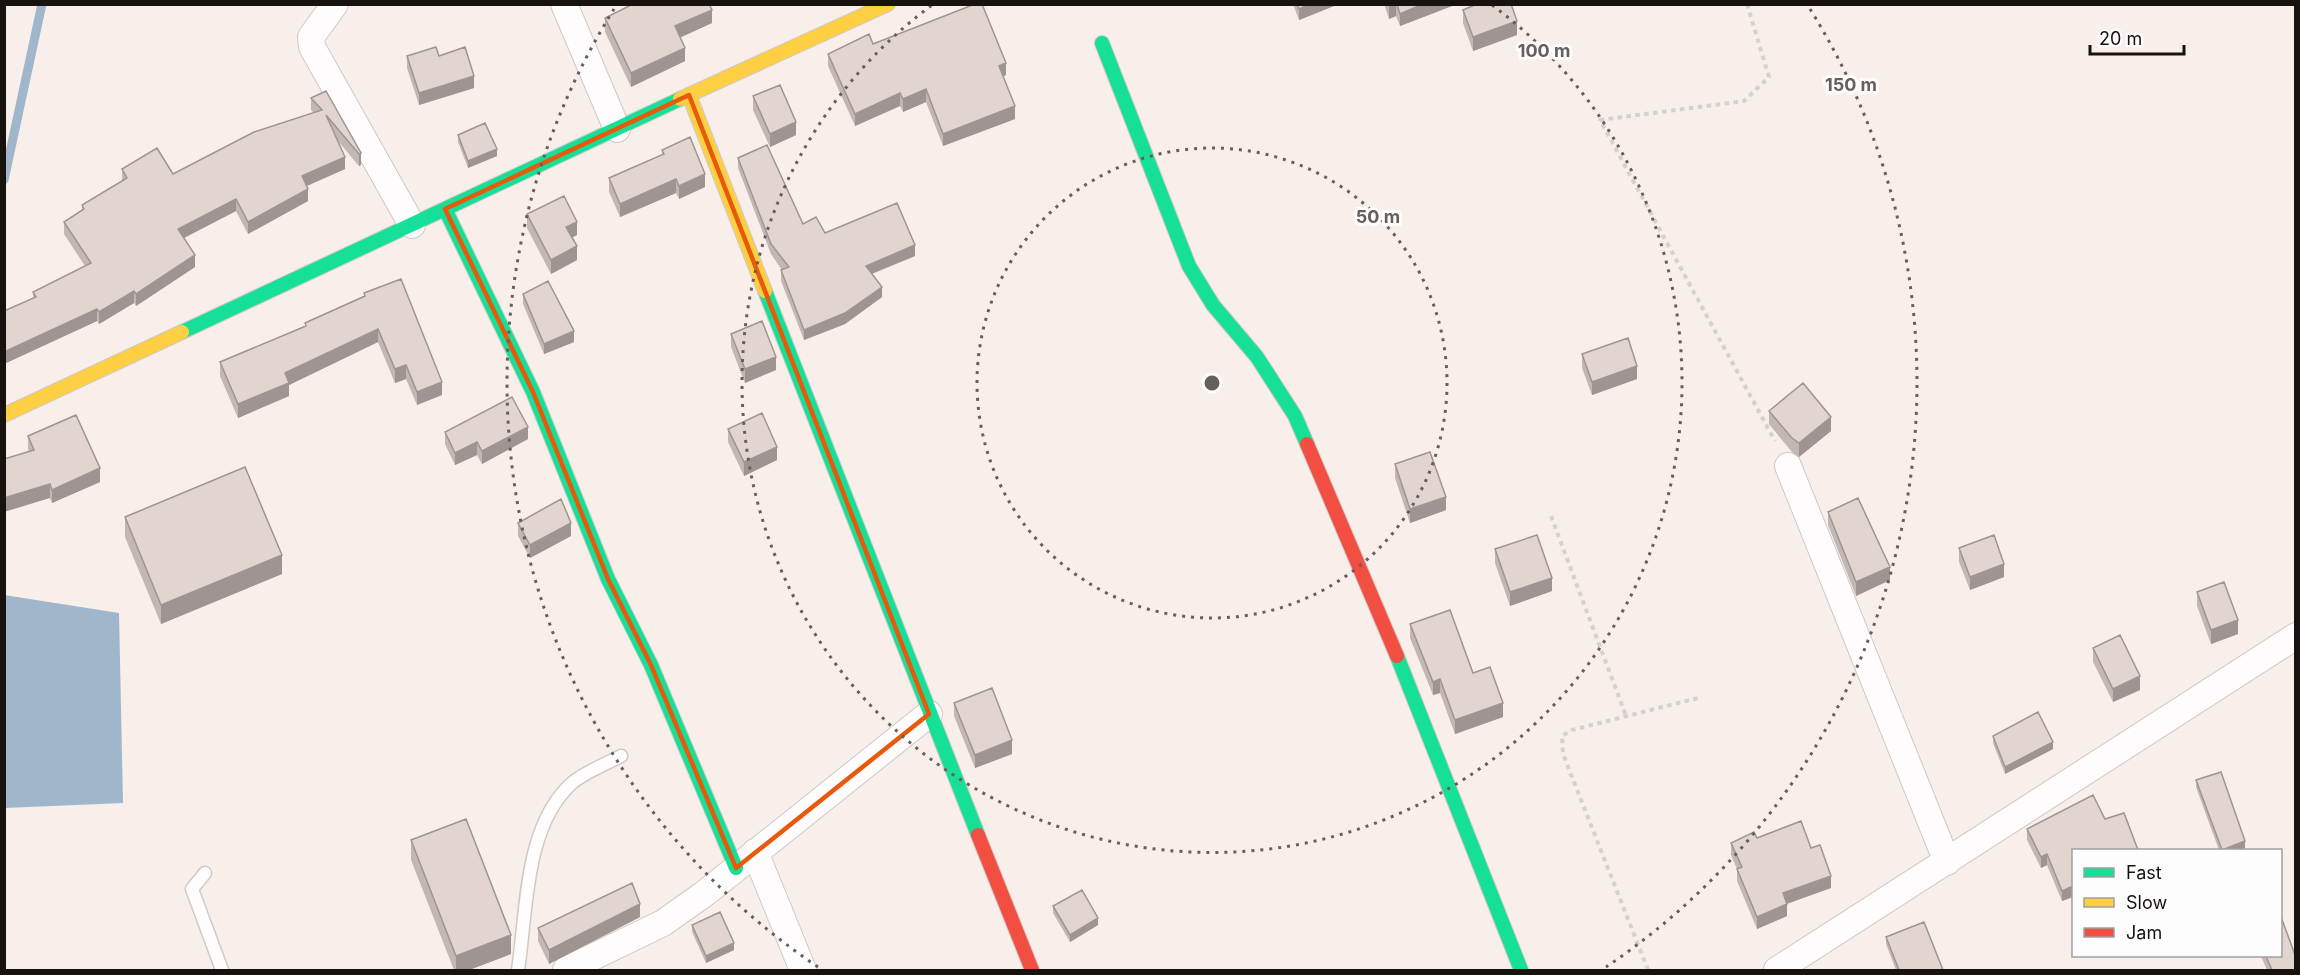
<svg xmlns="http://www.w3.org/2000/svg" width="2300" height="975" font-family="Inter,sans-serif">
	<rect width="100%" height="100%" fill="#f8eeea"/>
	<!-- water -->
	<path fill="#a0b7cb" d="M4 595 119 613 123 803 5 808Z"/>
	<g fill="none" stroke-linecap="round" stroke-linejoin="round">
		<!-- stream -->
		<path stroke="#a0b7cb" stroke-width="9" d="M4 180 42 4"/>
		<defs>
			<path id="lane" d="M205 873 192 889 222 970
				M518 970C527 911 524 826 572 783 585 772 606 764 621 756"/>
			<path id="street" d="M335 4 311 37 312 47 412 225
				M564 4 617 129
				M1788 466 1947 862
				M755 852 803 970
				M566 970 663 923 704 894 929 714
				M1777 970 2296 636"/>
			<path id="fast" d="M1102 43 1189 266 1213 305 1257 357 1295 416 1307 444
				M445 209 533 392 608 579 651 665 736 868
				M765 291 978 835
				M182 332 680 99
				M1397 656 1521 970"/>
			<path id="slow" d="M689 95 765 291
				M680 99 888 4
				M4 415 182 332"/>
			<path id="jam" d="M1307 444 1397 656
				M978 835 1032 970"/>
		</defs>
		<!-- lane casing -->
		<use href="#lane" stroke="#d0c9c6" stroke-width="15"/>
		<!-- street casing -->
		<use href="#street" stroke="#d0c9c6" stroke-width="28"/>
		<!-- fast casing -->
		<use href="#fast" stroke="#d0c9c6" stroke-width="16"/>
		<!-- slow casing -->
		<use href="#slow" stroke="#d0c9c6" stroke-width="16"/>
		<!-- jam casing -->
		<use href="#jam" stroke="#d0c9c6" stroke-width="16"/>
		<!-- path -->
		<path stroke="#d4d1d0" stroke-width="4" stroke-dasharray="4.5 4.5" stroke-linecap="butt" d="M1747 4 1769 77 1744 101 1600 120 1775 441
			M1551 516 1626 716
			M1648 970 1563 754 1562 736 1572 730 1702 697"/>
		<!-- lane -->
		<use href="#lane" stroke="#fefcfc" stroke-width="12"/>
		<!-- street -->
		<use href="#street" stroke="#fefcfc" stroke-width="26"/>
		<!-- fast -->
		<use href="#fast" stroke="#16e098" stroke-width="14"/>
		<!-- slow -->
		<use href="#slow" stroke="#ffcf43" stroke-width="14"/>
		<!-- jam -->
		<use href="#jam" stroke="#f24e42" stroke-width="14"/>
	</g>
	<!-- wall -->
	<path fill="#c2b7b3" d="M1293 4H1339L1299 20Z
		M1384 4H1452V6L1400 26 1396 16 1389 19Z
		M1463 10 1517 35 1473 51 1463 23Z
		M605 18 712 23 680 37 685 61 631 87 605 32Z
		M873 44 1006 75 1003 77 1015 119 943 146 926 102 903 112 900 106 855 126 828 66V54Z
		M407 56H439L474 88 419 105 407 68Z
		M753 96 796 135 770 147 753 110Z
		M311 98 361 153V165L359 166 338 141 345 169 307 186 308 201 248 234 236 211 184 238 195 267 136 306 134 303 99 324 97 321 4 364V311L33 298V292L85 266 64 234V222L82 211V205L122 181V169L173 174 314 113 311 110Z
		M458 135 497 156 468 168 458 142Z
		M662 150 705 187 679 199 676 193 620 217 609 192V178L662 155Z
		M738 158 803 224 825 233 915 256 872 274 882 297 845 324 804 340 781 281V270H782L771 254 738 168Z
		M527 214 577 235 572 238 577 260 551 274 527 228Z
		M364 293 442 395 417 405 406 379 395 383 378 342 289 385V396L238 418 220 376V362L305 326V323L364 296Z
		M523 294 574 342 544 354 523 304Z
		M731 334 776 370 745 383 731 347Z
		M1582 354 1637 379 1592 395 1582 368Z
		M1769 411 1831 431 1799 457 1792 452 1769 424Z
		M728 429 777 460 744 476 728 442Z
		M445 432 528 439 482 464 477 455 455 465 445 444Z
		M28 436 100 482 52 503 28 449Z
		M1395 464 1446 510 1410 523 1395 478Z
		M1828 512 1890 580 1856 596 1828 525Z
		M125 517 282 574 161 624 125 537Z
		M518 523 571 536 530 558 518 536Z
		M1959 548 2004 577 1970 590 1959 562Z
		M1495 549 1552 591 1510 606 1495 563Z
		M2197 592 2238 634 2211 644 2197 606Z
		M1410 624 1473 673 1503 717 1455 734 1440 693 1433 695 1410 638Z
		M2093 648 2140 690 2113 702 2093 662Z
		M954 703 1012 754 975 768 954 716Z
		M1993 736 2053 749 2005 774 1993 743Z
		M2196 780 2245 848 2240 850H2219L2196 787Z
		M2105 819 2073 850V897L2062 901 2047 865 2041 868 2027 840V829Z
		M1757 838 1811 848 1831 888 1787 904V916L1757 929 1737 881V869L1731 855V843Z
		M411 840 511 954 469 970H454L411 860Z
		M1053 906 1098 925 1070 942 1053 913Z
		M640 917 549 964 538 941V928Z
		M692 925 734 950 706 963 692 932Z
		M1886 937 1943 970H1896L1886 944Z
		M2261 956H2280L2295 970H2267Z"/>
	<!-- shaded-wall -->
	<path fill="#9e9592" d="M1310 4H1339L1299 20V9Z
		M1393 4H1396V16L1389 19V6Z
		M1423 4H1452V6L1400 26V14Z
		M712 10V23L675 40V26Z
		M1517 21V35L1473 51V37Z
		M685 48V61L631 87V73Z
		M1006 63V75L999 78V66Z
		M474 76V88L419 105V93Z
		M926 89V102L903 112V99Z
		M900 93V106L855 126V114Z
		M1015 106V119L943 146V134Z
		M796 122V135L770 147V134Z
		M497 149V156L468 168V161Z
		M361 153V165L359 166V154Z
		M345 157V169L302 188V176Z
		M705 174V187L679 199V186Z
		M676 179V193L620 217V204Z
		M308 189V201L248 234V222Z
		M236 199V211L178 241V229Z
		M577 222V235L566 240V227Z
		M915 245V256L866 276V266Z
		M577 246V260L551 274V260Z
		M195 255V267L136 306V294Z
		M882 287V297L845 324 804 340V330Z
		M134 291V303L99 324V312Z
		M97 309V321L4 364V352Z
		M378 329V342L289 385V396L238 418V404L285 373Z
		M574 331V342L544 354V344Z
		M776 357V370L745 383V369Z
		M406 365V379L395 383V369Z
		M1637 366V379L1592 395V382Z
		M442 382V395L417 405V392Z
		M1831 417V431L1799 457V443Z
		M528 427V439L482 464V451Z
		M477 442V455L455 465V453Z
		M777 447V460L744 476V462Z
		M100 468V482L52 503V490Z
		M50 484V498L4 512V498Z
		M1446 497V510L1410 523V509Z
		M571 523V536L530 558V545Z
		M282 555V574L161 624V605Z
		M2004 564V577L1970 590V577Z
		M1890 567V580L1856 596V582Z
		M1552 578V591L1510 606V592Z
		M2238 620V634L2211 644V630Z
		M2140 676V690L2113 702V689Z
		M1440 679V693L1433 695V682Z
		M1503 703V717L1455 734V720Z
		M1012 740V754L975 768V755Z
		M2053 742V749L2005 774V767Z
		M2245 841V848L2240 850H2222Z
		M2047 854V865L2041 868V857Z
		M1831 876V888L1783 905V893Z
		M2073 886V897L2062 901V891Z
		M640 904V917L549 964V950Z
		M1787 904V916L1757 929V917Z
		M1098 918V925L1070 942V935Z
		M511 935V954L469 970H456V956Z
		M734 943V950L706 963V956Z"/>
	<!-- building -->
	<path fill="#e2d5d0" stroke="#9e9592" stroke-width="1.5" d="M633 4H709L712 10 675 26 685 48 631 73 605 18Z
		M975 4H982L1006 63 999 66 1015 106 943 134 926 89 903 99 900 93 855 114 828 54 869 34 873 44Z
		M1297 4H1310L1299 9Z
		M1397 4H1423L1400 14Z
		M1477 4H1511L1517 21 1473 37 1463 10Z
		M436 47 439 56 465 47 474 76 419 93 407 56Z
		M780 85 796 122 770 134 753 96Z
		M326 91 361 153 359 154 326 115 345 157 302 176 308 189 248 222 236 199 178 229 195 255 136 294 134 291 99 312 97 309 4 352V311L36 297 33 292 91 263 64 222 84 209 82 205 127 178 122 169 157 148 173 174 254 132 322 110 311 98Z
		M485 123 497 149 468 161 458 135Z
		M690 137 705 174 679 186 676 179 620 204 609 178 664 154 662 150Z
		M767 145 803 224 816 217 825 233 897 203 915 245 866 266 882 287 845 313 804 330 781 270 789 267 771 244 738 158Z
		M564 196 577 222 566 227 577 246 551 260 527 214Z
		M401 279 442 382 417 392 406 365 395 369 378 329 285 373 289 383 238 404 220 362 306 326 305 323 365 296 364 293Z
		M548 281 574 331 544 344 523 294Z
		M762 321 776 357 745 369 731 334Z
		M1628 338 1637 366 1592 382 1582 354Z
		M1803 383 1831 417 1799 443 1792 438 1769 411Z
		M512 397 528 427 482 451 477 442 455 453 445 432Z
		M762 413 777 447 744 462 728 429Z
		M76 415 100 468 52 490 50 484 4 498V459L34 450 28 436Z
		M1430 452 1446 497 1410 509 1395 464Z
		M245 467 282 555 161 605 125 517Z
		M1858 498 1890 567 1856 582 1828 512Z
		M561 499 571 523 530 545 518 523Z
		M1537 535 1552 578 1510 592 1495 549Z
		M1994 535 2004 564 1970 577 1959 548Z
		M2224 582 2238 620 2211 630 2197 592Z
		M1450 610 1473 673 1490 667 1503 703 1455 720 1440 679 1433 682 1410 624Z
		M2120 635 2140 676 2113 689 2093 648Z
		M992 688 1012 740 975 755 954 703Z
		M2038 712 2053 742 2005 767 1993 736Z
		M2221 772 2245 841 2222 850 2196 780Z
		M2093 795 2105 819 2124 813 2138 850H2073V886L2062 891 2047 854 2041 857 2027 829Z
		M466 819 511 935 456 956 411 840Z
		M1801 821 1811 848 1820 845 1831 876 1783 893 1787 904 1757 917 1737 869 1742 867 1731 843 1754 832 1757 838Z
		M632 883 640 904 549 950 538 928Z
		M1082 890 1098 918 1070 935 1053 906Z
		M720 912 734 943 706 956 692 925Z
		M2280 914 2295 955V970H2272L2266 956H2280Z
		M1924 922 1943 970H1899L1886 937Z"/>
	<!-- marked area -->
	<path fill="none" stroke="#e8590c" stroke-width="4.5" stroke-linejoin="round" d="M689 95 929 714 736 868 651 665 608 579 533 392 445 209Z"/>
	<!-- distance rings -->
	<g fill="none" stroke="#665f5c" stroke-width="3" stroke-dasharray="3 6">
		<circle cx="1212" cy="383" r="235"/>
		<path d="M1492 5A470 470 0 1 1 932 5"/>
		<path d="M818 967A705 705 0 0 1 614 9M1810 9A705 705 0 0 1 1606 967"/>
	</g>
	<circle cx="1212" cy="383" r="9" fill="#665f5c" stroke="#fdfdfd" stroke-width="3"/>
	<g font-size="18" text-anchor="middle" font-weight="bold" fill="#665f5c" stroke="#fdfdfd" stroke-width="6" stroke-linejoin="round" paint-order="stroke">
		<text x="1544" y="57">100 m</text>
		<text x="1851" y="91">150 m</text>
		<text x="1378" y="223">50 m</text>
	</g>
	<!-- border -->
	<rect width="2300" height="975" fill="none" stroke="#18120f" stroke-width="12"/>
	<!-- legend -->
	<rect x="2072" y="849" width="210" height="108" fill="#fdfdfd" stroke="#a19f9e" stroke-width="1.5"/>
	<rect x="2084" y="868" width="30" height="9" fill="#16e098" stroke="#a19f9e" stroke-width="1.5"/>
	<text x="2126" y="879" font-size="18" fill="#18120f">Fast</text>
	<rect x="2084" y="898" width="30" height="9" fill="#ffcf43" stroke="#a19f9e" stroke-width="1.5"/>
	<text x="2126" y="909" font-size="18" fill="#18120f">Slow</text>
	<rect x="2084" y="928" width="30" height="9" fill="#f24e42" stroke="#a19f9e" stroke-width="1.5"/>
	<text x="2126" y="939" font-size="18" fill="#18120f">Jam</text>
	<!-- scale -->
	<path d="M2090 45v9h94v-9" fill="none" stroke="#18120f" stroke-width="3"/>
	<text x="2099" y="45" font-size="18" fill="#18120f" stroke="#fdfdfd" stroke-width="4.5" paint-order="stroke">20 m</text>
</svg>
